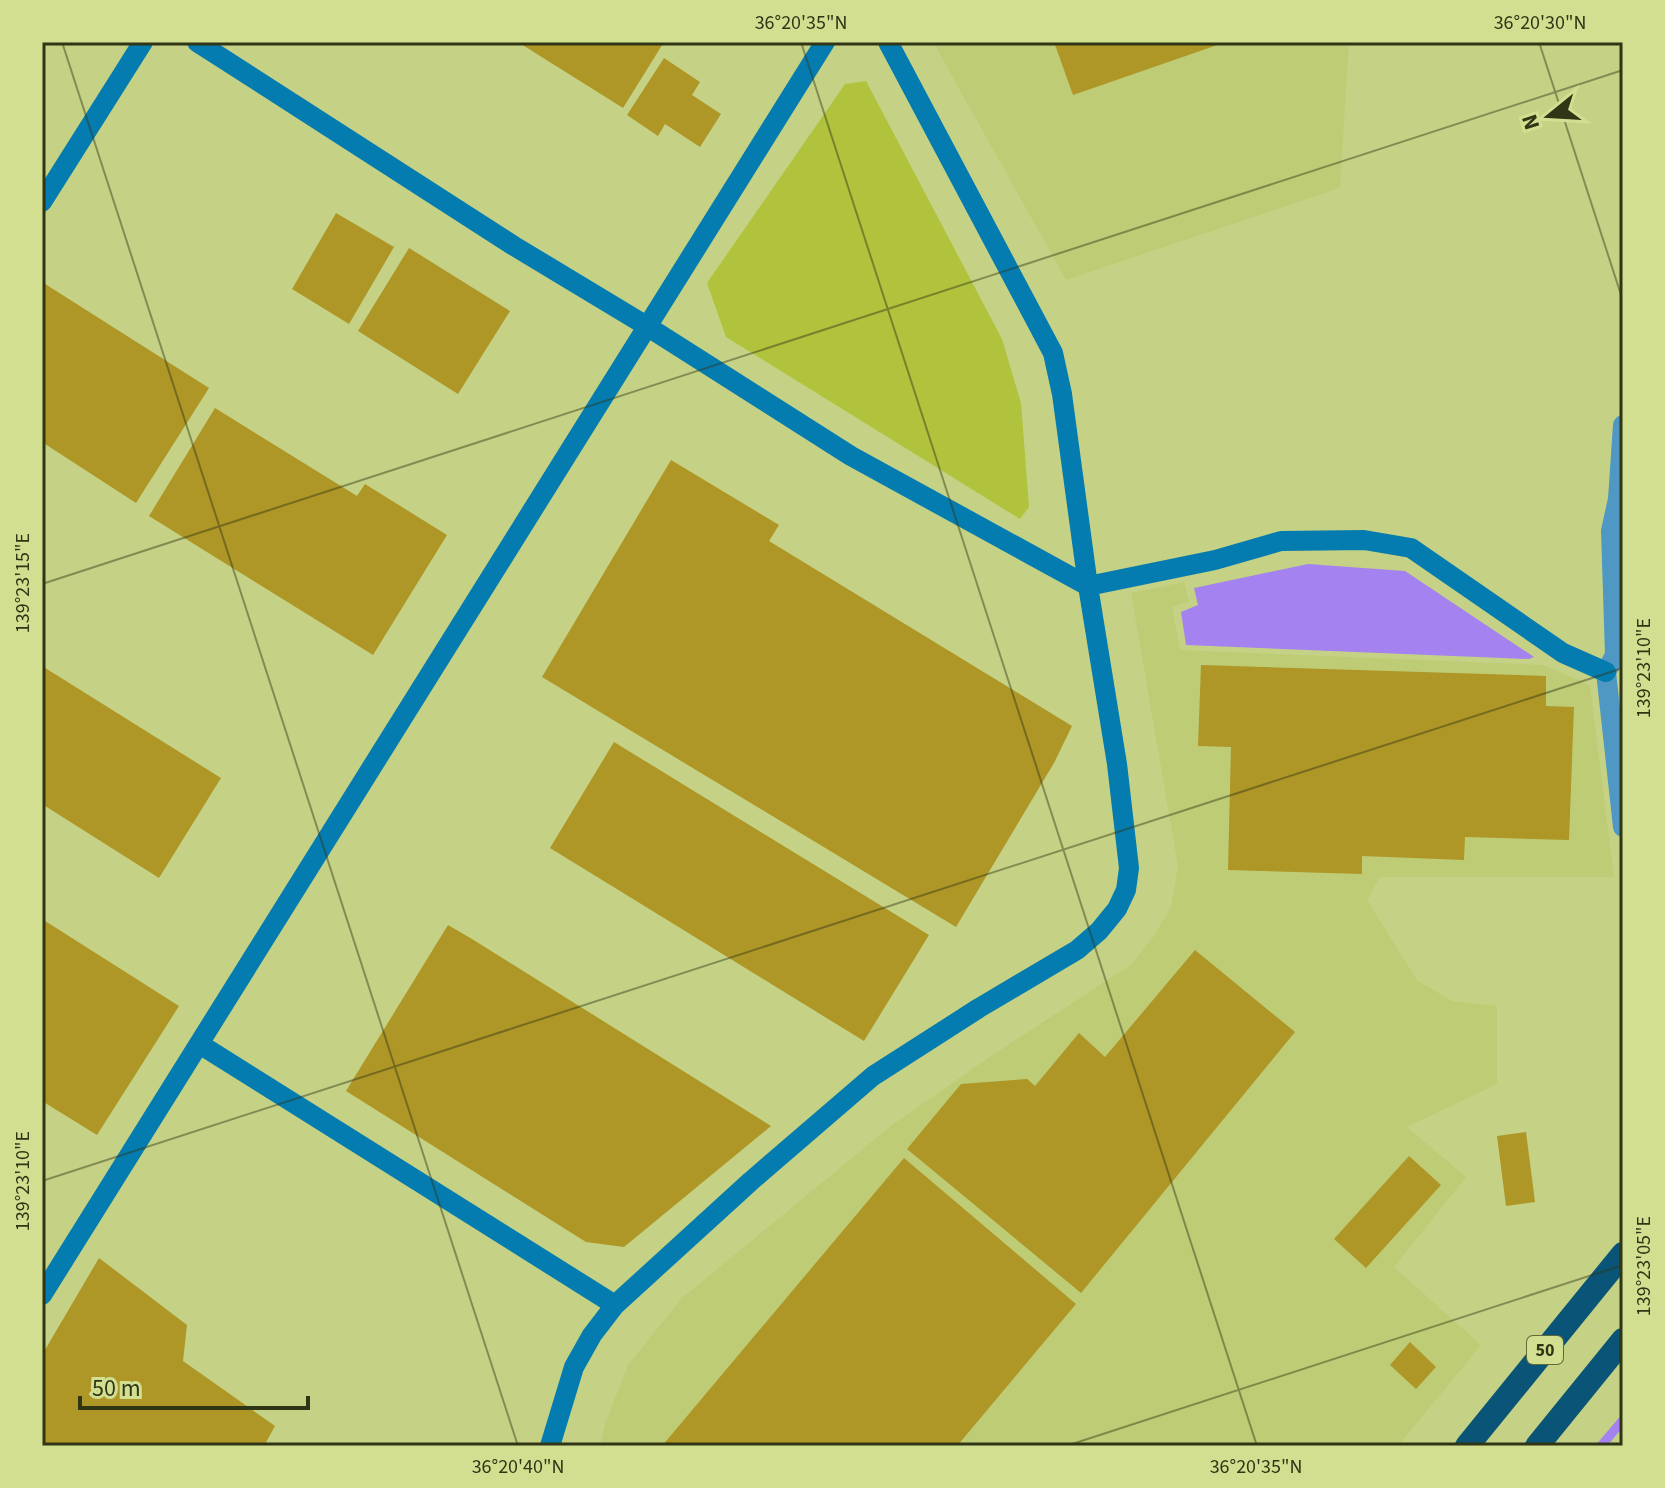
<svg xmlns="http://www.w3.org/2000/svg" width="1665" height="1488" font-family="'Source Sans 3',sans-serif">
	<rect width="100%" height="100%" fill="#c5d285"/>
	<!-- built -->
	<path fill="#becc76" d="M933 42H1349L1340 188 1066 280Z
		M1184 582 1189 602 1172 606 1180 650 1543 665 1590 685 1614 877H1380L1367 900 1417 980 1452 1001 1497 1006V1084L1407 1127 1466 1177 1394 1267 1481 1345 1398 1446H600L605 1424 628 1365 682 1298 892 1125 988 1058 1132 964 1154 936 1171 907 1178 866 1131 593Z"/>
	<!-- green -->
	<path fill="#b1c23d" d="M866 81 1002 339 1021 403 1029 507 1020 519 726 337 707 283 845 84Z"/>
	<!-- water -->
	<path fill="#a483f0" d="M1308 564 1405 571 1534 657 1529 659 1186 645 1181 612 1198 605 1194 588Z"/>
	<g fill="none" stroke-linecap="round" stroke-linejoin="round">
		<!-- stream -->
		<path stroke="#a483f0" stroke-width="9" d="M1601 1446 1623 1420"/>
	</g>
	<!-- building -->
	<path fill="#ae9627" d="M522 42H664L623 108 521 44Z
		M1054 42H1226L1073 95Z
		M664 58 700 82 692 95 721 114 700 147 665 124 658 136 627 115Z
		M336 213 394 247 349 324 292 289Z
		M409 248 510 311 458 394 358 331Z
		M42 282 209 388 136 503 42 442Z
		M215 408 357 496 365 484 447 535 373 655 149 516Z
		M671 460 779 525 769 541 1072 726 1054 763 956 927 542 677Z
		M1201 665 1546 676V706L1574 707 1569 840 1465 837 1464 860 1362 856V874L1228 870 1231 747 1198 746Z
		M42 666 221 778 159 878 42 804Z
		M614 742 929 935 864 1041 550 848Z
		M42 919 179 1006 97 1135 42 1101Z
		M448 925 472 939 771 1126 624 1247 586 1242 346 1091Z
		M1195 950 1295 1032 1081 1293 907 1149 961 1084 1027 1079 1035 1086 1079 1033 1105 1057Z
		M1526 1132 1535 1202 1506 1206 1497 1136Z
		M1409 1156 1441 1185 1366 1268 1334 1239Z
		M904 1158 1076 1304 957 1446H662Z
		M99 1258 187 1325 183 1361 275 1426 264 1446H42V1355Z
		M1410 1342 1436 1367 1416 1389 1390 1365Z"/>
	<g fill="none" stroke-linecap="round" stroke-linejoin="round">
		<!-- street -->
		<path stroke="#4e98c3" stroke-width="20" d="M1623 425 1618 499 1611 531 1615 655 1606 672 1623 827"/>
		<!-- secondary -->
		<path stroke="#057caf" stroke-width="20" d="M197 42 514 246 645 325 851 456 1088 586 1215 560 1281 541 1364 540 1411 548 1563 653 1606 672
			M42 202 143 42
			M201 1045 615 1305
			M42 1295C306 879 561 458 825 42
			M550 1446 574 1367 592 1335 615 1305 751 1181 873 1076 979 1008 1077 950 1099 931 1117 909 1126 890 1129 868 1117 764 1088 586 1062 394 1053 353 888 42"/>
		<!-- highway -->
		<path stroke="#0a5477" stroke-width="24" d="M1467 1446 1623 1254
			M1537 1446 1623 1340"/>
	</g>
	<!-- ticks -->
	<path fill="none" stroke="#303515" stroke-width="2" stroke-opacity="0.45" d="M62 42 518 1446M801 42 1257 1446M1539 42 1623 301M42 584 1623 70M42 1181 1623 668M1066 1446 1623 1265"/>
	<g text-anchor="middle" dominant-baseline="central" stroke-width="8" stroke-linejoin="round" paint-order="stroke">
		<!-- shield labels -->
		<rect fill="#d2df91" stroke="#61683a" stroke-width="2" x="1527" y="1336" width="36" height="28" rx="6"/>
		<g font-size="18" font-weight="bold" fill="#303515">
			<text x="1545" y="1350">50</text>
		</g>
	</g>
	<!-- border -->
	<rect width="1665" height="1488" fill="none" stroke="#d2df91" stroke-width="88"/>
	<!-- north arrow -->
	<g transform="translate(1549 116) rotate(252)" stroke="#d2df91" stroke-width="6" paint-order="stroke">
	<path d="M0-6L14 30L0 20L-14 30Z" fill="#303515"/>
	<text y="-12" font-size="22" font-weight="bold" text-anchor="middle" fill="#303515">N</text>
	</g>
	<!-- scale -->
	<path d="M80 1396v12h228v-12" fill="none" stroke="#303515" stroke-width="4"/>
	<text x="92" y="1396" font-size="24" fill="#303515" stroke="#d2df91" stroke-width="6" paint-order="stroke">50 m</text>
	<rect x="44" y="44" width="1577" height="1400" fill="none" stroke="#303515" stroke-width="3"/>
	<g font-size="20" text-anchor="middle" fill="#303515">
		<text x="801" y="29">36°20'35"N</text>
		<text x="1540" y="29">36°20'30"N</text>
		<text transform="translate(22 583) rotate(-90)" y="7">139°23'15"E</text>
		<text transform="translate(1643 668) rotate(-90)" y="7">139°23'10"E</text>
		<text transform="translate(22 1181) rotate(-90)" y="7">139°23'10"E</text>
		<text transform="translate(1643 1266) rotate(-90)" y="7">139°23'05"E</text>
		<text x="518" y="1473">36°20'40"N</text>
		<text x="1256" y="1473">36°20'35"N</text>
	</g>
</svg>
